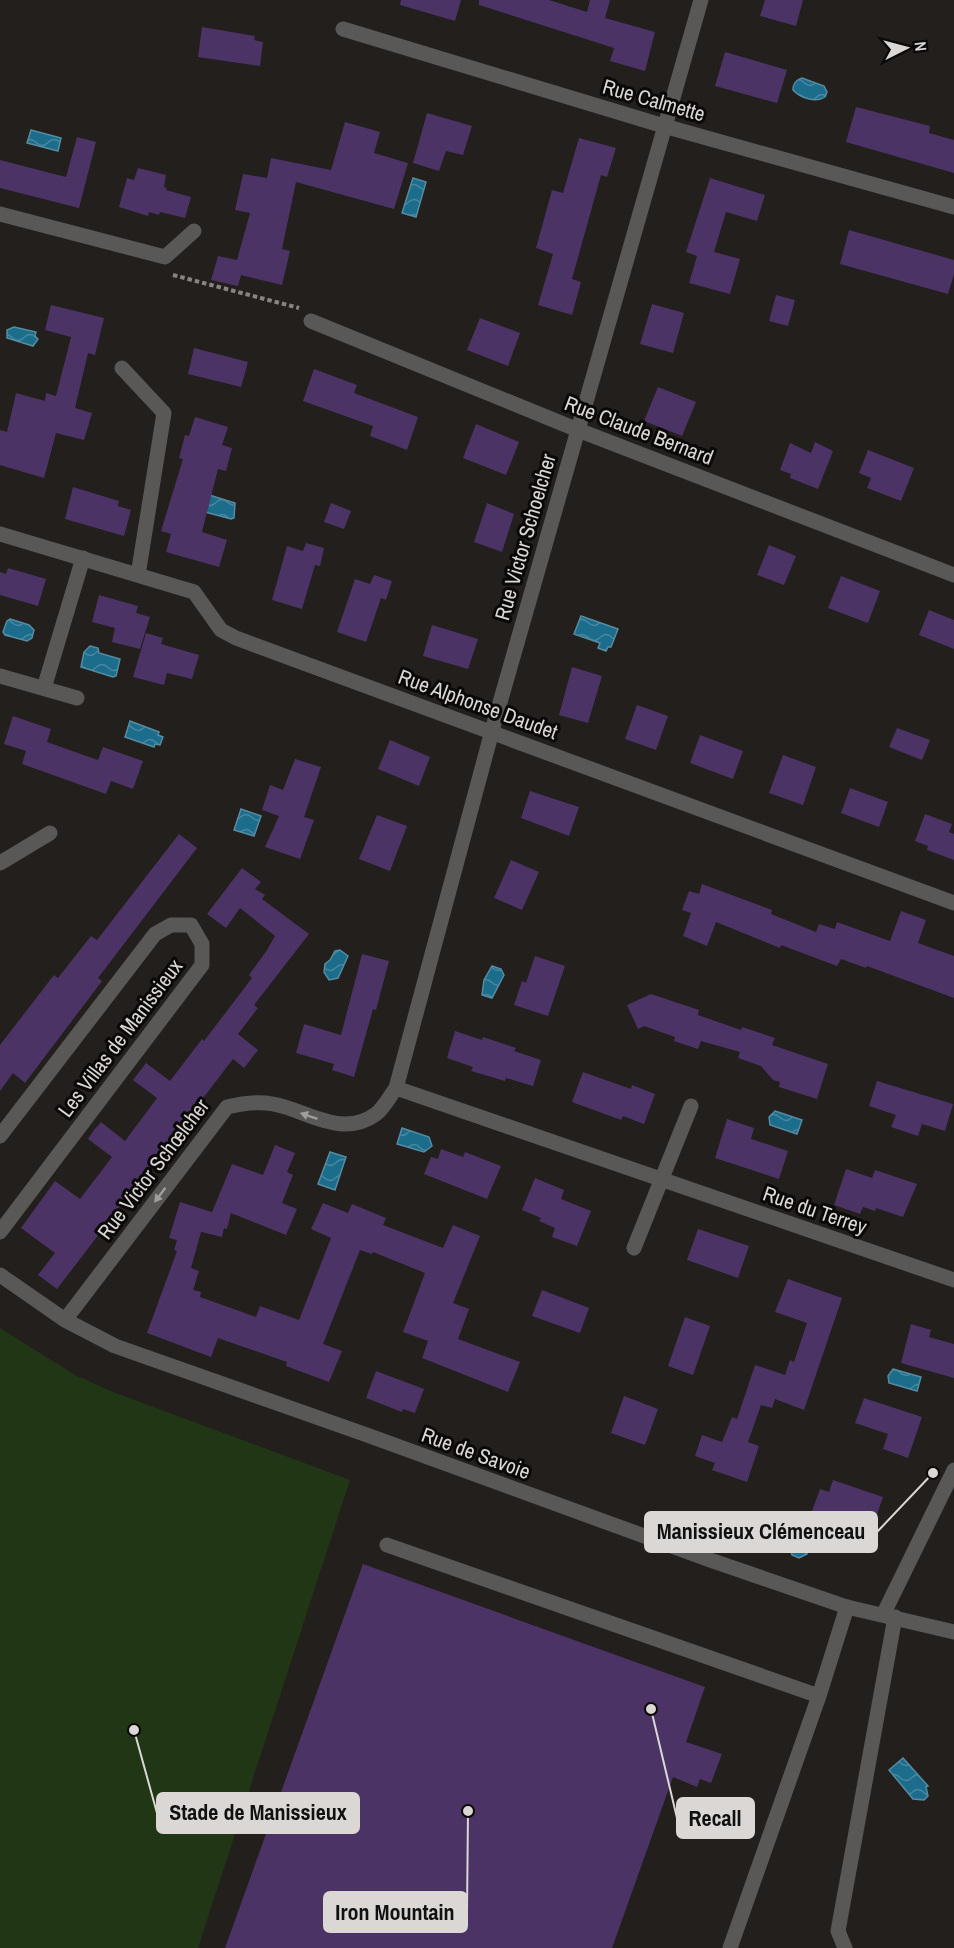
<svg xmlns="http://www.w3.org/2000/svg" width="954" height="1948" font-family="'Archivo Narrow',sans-serif">
	<defs>
		<pattern id="water-waves" width="16" height="10" patternUnits="userSpaceOnUse" patternTransform="scale(1.5)"><rect width="16" height="10" fill="#1c6c8b"/><path d="M0 5q4-4 8 0t8 0" fill="none" stroke="#4787a0"/></pattern>
	</defs>
	<rect width="100%" height="100%" fill="#231f1c"/>
	<!-- pitch -->
	<path fill="#213614" d="M0 1328 75 1375 113 1392 350 1480 198 1948H0Z"/>
	<!-- water -->
	<path fill="url(#water-waves)" stroke="#558ca1" stroke-width="1.5" d="M802 78 824 86 827 92 825 97C816 103 800 98 793 90 793 83 796 80 802 78Z
		M31 130 61 138 58 151 27 143Z
		M413 178 426 182 416 217 402 213Z
		M14 327 36 332 35 336 38 339 33 346 7 338V330Z
		M206 494 235 503 234 518 231 519 201 511Z
		M581 616 618 629 611 647H608L606 651 598 648 600 643 574 634Z
		M10 619 29 625 34 630 32 638 27 641 5 635 3 632 7 621Z
		M90 646 98 648 99 653 120 659 116 676 113 677 81 667 84 652Z
		M130 721 159 732 158 735 163 737 160 745 155 744 154 747 125 737Z
		M241 809 261 816 254 836 234 830Z
		M340 950 348 956 338 978 329 980 324 972 325 964 330 960 335 951Z
		M492 966 501 969 504 975 492 998 482 995 484 980Z
		M775 1111 802 1120 797 1134 770 1125 769 1117Z
		M402 1128 429 1137 432 1146 424 1152 397 1144Z
		M330 1152 346 1157 335 1190 318 1184Z
		M893 1369 921 1377 917 1391 889 1383 888 1376Z
		M802 1526H807L811 1532 807 1554 799 1558 792 1555C789 1547 795 1530 802 1526Z
		M903 1758 928 1786 926 1787 928 1796 924 1800 913 1799 889 1770Z"/>
	<!-- building -->
	<path fill="#4b3366" d="M401 0H461L455 21 400 5Z
		M479 0H549L587 12 590 0H610L605 18 655 32 645 71 610 61 614 48 479 5Z
		M765 0H803L796 26 760 16Z
		M202 27 255 36 254 40 263 42 260 66 198 57Z
		M725 52 787 70 777 103 715 86Z
		M856 107 930 126 929 133 954 140V173L846 142Z
		M427 113 472 126 463 155 446 151 439 171 413 163Z
		M345 122 380 132 374 153 408 163 394 209 296 182 282 249 290 251 282 285 241 275 238 286 211 280 218 256 237 260 250 213 235 210 243 174 267 178 271 158 331 170Z
		M77 137 96 142 79 208 0 188V160L66 177Z
		M579 138 616 148 607 177 601 175 572 279 581 282 572 315 538 305 553 254 536 248 552 190 563 193Z
		M138 168 166 175 164 187 167 188 166 190 191 197 185 218 160 212 159 215 149 212 148 216 119 207 127 178 134 180Z
		M710 178 765 195 757 221 726 212 714 252 740 259 730 294 689 283 697 256 686 252Z
		M849 230 954 260V274L948 294 840 264Z
		M776 295 795 300 788 326 769 321Z
		M652 304 684 313 673 353 640 344Z
		M51 305 104 318 95 355 88 353 75 408 92 413 84 440 56 433 44 478 0 465V430L7 432 16 393 45 401 46 393 56 396 71 337 45 330Z
		M480 318 520 333 508 366 467 350Z
		M194 348 248 362 241 387 188 374Z
		M314 369 357 385 354 393 418 417 407 450 370 436 373 426 303 401Z
		M658 387 696 402 682 436 644 421Z
		M195 417 228 427 222 445 232 448 226 471 218 469 202 532 227 540 219 567 166 552 171 534 161 531 183 459 179 458 185 435 189 436Z
		M476 424 519 442 506 475 463 458Z
		M815 442 833 451 818 489 790 478 791 474 780 470 790 443 811 453Z
		M868 450 914 468 901 501 867 488 871 478 859 473Z
		M73 487 119 501 118 506 131 510 124 536 65 519Z
		M331 503 351 511 344 529 324 522Z
		M487 503 514 514 502 552 474 542Z
		M306 543 324 548 320 566 315 565 302 609 272 600 287 546 303 551Z
		M769 545 796 556 784 585 757 575Z
		M8 568 46 579 38 606 0 595V572L6 574Z
		M374 575 392 581 386 600 381 598 366 642 337 632 355 579 370 584Z
		M841 576 880 591 868 623 828 608Z
		M99 595 138 606 136 613 150 617 140 649 112 642 115 628 92 622Z
		M929 610 954 620V649L919 635Z
		M432 625 478 639 468 669 423 656Z
		M146 633 163 638 161 644 199 655 192 679 167 673 164 685 133 677Z
		M572 667 602 676 588 723 559 715Z
		M637 705 668 716 656 750 625 739Z
		M13 716 51 729 47 742 75 752 98 760 103 747 143 761 133 789 111 781 106 794 22 764 26 751 4 744Z
		M897 728 930 740 922 760 889 747Z
		M700 735 743 751 733 779 690 763Z
		M390 740 430 757 419 786 378 769Z
		M783 755 816 767 803 805 769 793Z
		M295 759 321 767 304 817 314 820 300 859 265 847 279 816 262 810 270 785 283 790Z
		M850 788 888 802 879 827 841 813Z
		M530 791 579 807 569 836 521 818Z
		M925 814 952 824 949 832 954 834V860L927 850 928 846 915 841Z
		M377 815 407 826 390 871 359 859Z
		M179 834 197 848 98 978 102 981 25 1083 13 1073 0 1091V1045L54 975 58 978 91 936 97 940Z
		M511 860 539 872 522 910 494 898Z
		M242 868 261 882 255 889 265 895 262 899 309 934 254 1005 258 1008 238 1034 258 1050 244 1068 233 1059 57 1289 38 1275 55 1253 21 1228 55 1181 80 1199 112 1157 88 1139 94 1130 101 1122 125 1141 157 1098 133 1080 146 1063 170 1081 202 1039 204 1041 252 978 249 975 267 950 275 936 240 908 226 928 207 914Z
		M702 884 772 910 771 914 816 932 819 924 835 929 837 922 890 941 901 911 926 920 918 943 954 956V998L867 966 866 968 841 959 837 966 781 945 780 948 716 922 707 946 683 936 691 913 682 910 689 891 699 894Z
		M362 954 389 961 376 1010 373 1009 354 1077 332 1070 334 1064 296 1053 304 1024 341 1035Z
		M535 956 565 966 548 1016 514 1005 522 981 526 983Z
		M651 994 699 1010 698 1015 741 1030 742 1027 775 1038 772 1045 828 1064 817 1099 779 1087 780 1082 773 1080 761 1066 738 1058 740 1052 701 1041 698 1049 674 1041 675 1037 644 1026 638 1029 627 1005Z
		M455 1031 482 1040 483 1037 516 1048 514 1051 541 1060 533 1086 506 1078 505 1081 471 1071 473 1067 447 1058Z
		M583 1072 631 1089 632 1085 655 1094 644 1124 623 1116 621 1120 572 1102Z
		M877 1081 953 1104 945 1131 922 1124 918 1136 891 1127 896 1115 869 1106Z
		M727 1119 754 1128 751 1139 788 1151 779 1179 715 1158Z
		M275 1145 295 1153 287 1172 293 1175 282 1203 297 1209 286 1235 231 1213 227 1229 224 1228 222 1237 201 1232 191 1268 199 1271 193 1290 201 1292 200 1297 256 1317 260 1306 299 1320 331 1238 311 1229 323 1203 348 1213 352 1204 386 1218 383 1225 443 1248 453 1225 480 1236 453 1303 469 1309 458 1339 520 1362 508 1392 422 1358 428 1341 403 1332 425 1273 373 1252 372 1254 360 1250 323 1344 342 1351 329 1382 286 1366 287 1362 218 1338 211 1357 147 1333 177 1251 174 1250 177 1240 169 1238 180 1202 212 1212 232 1164 263 1175Z
		M441 1149 463 1157 465 1152 501 1166 487 1199 424 1174 431 1157 438 1159Z
		M846 1169 872 1178 875 1170 917 1184 903 1217 876 1208 875 1211 863 1207 860 1214 834 1205Z
		M535 1178 564 1190 561 1199 591 1211 577 1246 552 1237 555 1228 539 1221 541 1218 522 1210Z
		M698 1229 749 1246 738 1278 687 1260Z
		M788 1279 842 1298 804 1410 775 1399 772 1408 761 1405 748 1442 759 1446 747 1482 712 1470 715 1463 695 1456 702 1435 722 1442 732 1417 737 1419 755 1365 785 1375 790 1360 794 1362 807 1323 775 1312Z
		M542 1290 589 1308 580 1333 532 1316Z
		M685 1317 710 1326 693 1375 668 1366Z
		M911 1324 931 1330 929 1337 954 1344V1378L901 1363Z
		M376 1371 424 1389 415 1413 403 1409 402 1412 366 1398Z
		M624 1396 658 1409 645 1445 611 1433Z
		M864 1398 922 1417 908 1458 883 1449 888 1434 855 1423Z
		M833 1480 883 1497 874 1523 854 1516 851 1526 846 1524 838 1544 814 1536 820 1517 811 1514 820 1489 829 1492Z
		M363 1564 705 1687 686 1742 722 1754 711 1783 700 1779 697 1787 673 1777 612 1948H225Z"/>
	<g fill="none" stroke-linecap="round" stroke-linejoin="round">
		<!-- path -->
		<path stroke="#878482" stroke-width="4" stroke-dasharray="4.5 3" stroke-linecap="butt" d="M173 275 299 308"/>
		<!-- lane -->
		<path stroke="#5a5757" stroke-width="15" d="M0 676 77 698
			M44 688 83 558
			M0 863 50 833
			M387 1545 819 1696
			M730 1948 819 1696 847 1607
			M845 1948 838 1931 895 1617"/>
		<!-- street -->
		<path stroke="#5a5757" stroke-width="15" d="M343 29 664 126 954 207
			M0 214 165 257 194 231
			M311 321 578 430 954 575
			M122 368 164 413 138 575
			M0 534 194 592 221 630 236 638 954 903
			M396 1088 954 1280
			M0 1136 155 934 171 925H191L202 944V965L0 1232
			M634 1248 691 1106
			M0 1275 65 1320 115 1346 367 1435 710 1560 847 1607 954 1632
			M65 1320 227 1107C243 1103 257 1101 273 1104 307 1110 342 1139 376 1114 384 1108 390 1096 396 1088L495 720 701 0
			M883 1615 954 1470"/>
	</g>
	<!-- one-way arrows -->
	<defs><path id="oneway-solid" d="M-6-.8H1V-3.2L6.5 0L1 3.2V.8H-6Z" transform="scale(1.5)"/></defs>
	<g fill="#a09d9c">
		<use href="#oneway-solid" transform="translate(309 1116) rotate(-161)"/>
		<use href="#oneway-solid" transform="translate(160 1195) rotate(127)"/>
	</g>
	<g text-anchor="middle" dominant-baseline="central" stroke-width="6" stroke-linejoin="round" paint-order="stroke">
		<!-- street labels -->
		<g font-size="21" fill="#dad7d5" stroke="#0b0908">
			<text transform="translate(654 100) rotate(16)">Rue Calmette</text>
			<text transform="translate(639 430) rotate(21)">Rue Claude Bernard</text>
			<text transform="translate(525 537) rotate(-74)">Rue Victor Schoelcher</text>
			<text transform="translate(478 704) rotate(20)">Rue Alphonse Daudet</text>
			<text transform="translate(120 1038) rotate(-53)">Les Villas de Manissieux</text>
			<text transform="translate(153 1169) rotate(-53)">Rue Victor Schœlcher</text>
			<text transform="translate(815 1210) rotate(19)">Rue du Terrey</text>
			<text transform="translate(476 1453) rotate(20)">Rue de Savoie</text>
		</g>
	</g>
	<!-- callouts -->
	<path fill="none" stroke="#dad7d5" stroke-width="2" d="M933 1473L877 1532M134 1730L157 1813M651 1709L677 1818M468 1811L467 1912"/>
	<g fill="#dad7d5" stroke="#0b0908" stroke-width="2">
		<circle cx="933" cy="1473" r="6"/>
		<circle cx="134" cy="1730" r="6"/>
		<circle cx="651" cy="1709" r="6"/>
		<circle cx="468" cy="1811" r="6"/>
	</g>
	<g fill="#dad7d5" stroke="#dad7d5" stroke-width="2">
		<rect x="645" y="1512" width="232" height="40" rx="6"/>
		<rect x="157" y="1793" width="202" height="40" rx="6"/>
		<rect x="677" y="1798" width="77" height="40" rx="6"/>
		<rect x="324" y="1892" width="143" height="40" rx="6"/>
	</g>
	<g font-size="22" text-anchor="middle" font-weight="bold" fill="#111">
		<text x="761" y="1539">Manissieux Clémenceau</text>
		<text x="258" y="1820">Stade de Manissieux</text>
		<text x="715" y="1826">Recall</text>
		<text x="395" y="1920">Iron Mountain</text>
	</g>
	<!-- north arrow -->
	<g transform="translate(906 48) rotate(84)" stroke="#0b0908" stroke-width="4.5" paint-order="stroke">
	<path d="M0-4.5L10 22L0 15L-10 22Z" fill="#dad7d5"/>
	<text y="-9" font-size="16" font-weight="bold" text-anchor="middle" fill="#dad7d5">N</text>
	</g>
</svg>
